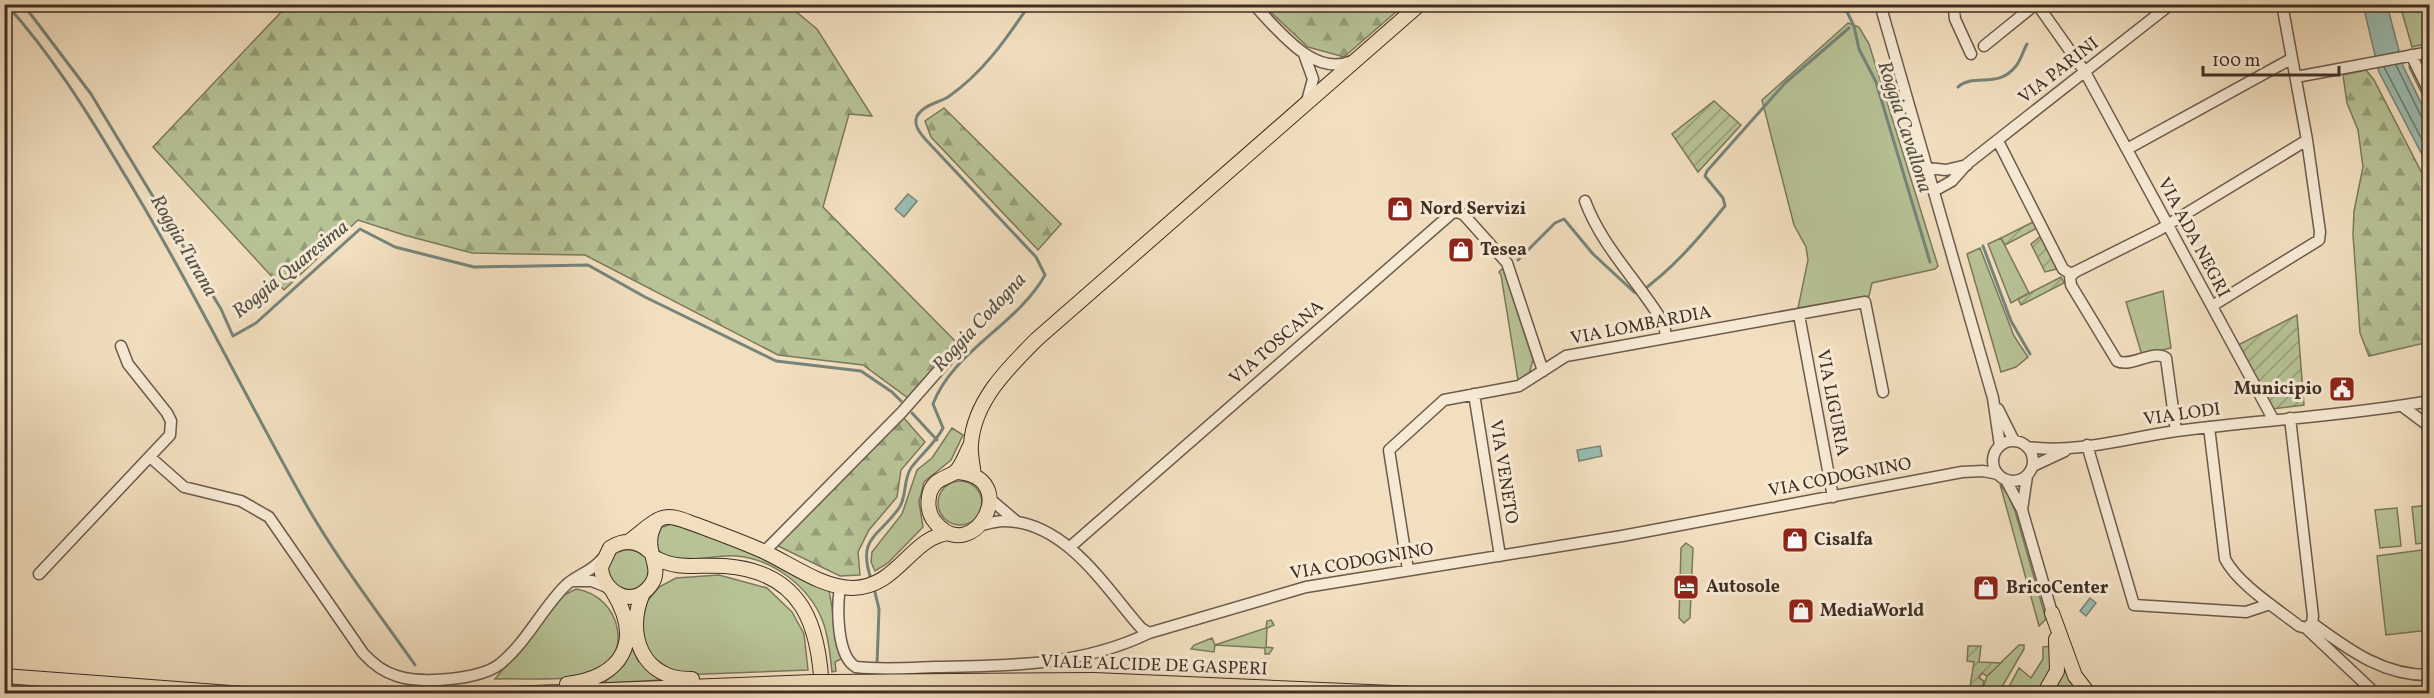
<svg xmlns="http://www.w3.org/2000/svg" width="2434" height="698" font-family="Vollkorn,serif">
	<defs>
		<pattern id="forest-firs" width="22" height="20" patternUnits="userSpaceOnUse" patternTransform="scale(1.5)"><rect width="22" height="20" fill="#b7c295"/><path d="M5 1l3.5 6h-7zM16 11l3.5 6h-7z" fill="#969e79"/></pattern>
		<pattern id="park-crowns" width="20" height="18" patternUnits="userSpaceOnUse" patternTransform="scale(1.5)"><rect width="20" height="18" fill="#b7c295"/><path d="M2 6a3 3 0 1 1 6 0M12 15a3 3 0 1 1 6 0" fill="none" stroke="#969e79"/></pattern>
		<pattern id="garden-furrows" width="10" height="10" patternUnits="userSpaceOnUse" patternTransform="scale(1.5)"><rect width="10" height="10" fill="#b7c295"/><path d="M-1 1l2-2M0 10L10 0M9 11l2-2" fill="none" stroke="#969e79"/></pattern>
	</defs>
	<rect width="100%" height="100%" fill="#f2dfbf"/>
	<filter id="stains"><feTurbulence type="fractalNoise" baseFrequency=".00333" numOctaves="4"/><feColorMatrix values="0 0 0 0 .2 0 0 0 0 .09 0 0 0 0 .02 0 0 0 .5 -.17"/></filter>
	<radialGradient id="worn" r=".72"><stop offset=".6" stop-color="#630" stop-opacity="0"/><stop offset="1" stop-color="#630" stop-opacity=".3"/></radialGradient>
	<!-- grass -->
	<path fill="#b7c295" stroke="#7b785d" stroke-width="1.5" d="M2400 5H2429V43L2412 47Z
		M1848 23 1859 27 1869 44 1938 266 1935 269 1872 283 1869 296 1798 308 1808 260 1806 247 1794 225 1762 100Z
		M2001 238 2029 293 2011 303 1988 244Z
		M1980 248 2014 336 2028 357 2016 367 2001 372 1967 254Z
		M1503 268 1533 360 1529 374 1518 380 1501 275 1499 272Z
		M2163 291 2171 348 2142 355 2126 302Z
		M952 428 963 435 951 460 924 482 919 502 923 527 888 563 875 571 871 562 872 552 902 514 917 470 932 458Z
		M938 503a22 22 0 1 1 44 0a22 22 0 1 1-44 0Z
		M2000 484 2008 495 2015 511 2046 619 2039 626Z
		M2429 505V542L2416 544 2412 507Z
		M2397 508 2401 546 2380 548 2375 510Z
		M671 524 743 548 829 590 841 659 835 662 836 671 832 672C830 655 829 638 823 622 810 587 773 559 736 556 710 554 676 569 656 548L657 529Z
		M1686 543 1693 548 1690 618 1684 623 1679 618 1681 548Z
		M607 569a21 21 0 1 1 42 0a21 21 0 1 1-42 0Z
		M2429 549V630L2386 635 2377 556Z
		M719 575 767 588 792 612 804 634 808 670 679 675 651 656 642 640 643 606 659 587 676 578Z
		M576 589C623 596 636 662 587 676 568 681 517 678 495 679L564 595Z
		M1271 620 1274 625 1267 628 1266 647 1273 648 1269 654H1265V648L1215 645 1214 652 1191 649 1194 645 1212 638 1215 645 1266 628 1267 621Z
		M2019 645H2024V649L1999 692 1981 694 1987 676Z
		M2051 646 2052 669 2038 692 2005 694 2019 668 2031 678 2043 659V647Z
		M632 648 638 661 663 680 604 683 624 665Z
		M2063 663 2081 693 2050 694Z"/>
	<!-- forest -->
	<path fill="url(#forest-firs)" stroke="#7b785d" stroke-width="1.5" d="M280 5H788L817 29 872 116 849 114 823 207 958 344 908 398 863 365 778 355 585 255 472 253 404 235 358 220 284 290 153 147 284 9Z
		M1263 5H1404L1344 57 1308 47Z
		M2366 70 2374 80 2429 187V342L2369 356 2360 333 2353 235 2354 211 2363 167 2358 130 2347 103 2343 75Z
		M944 108 1061 224 1038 250 931 137 925 121Z
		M903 417 925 442 901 470 897 497 869 530 858 552 860 575 840 576 776 545Z"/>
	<!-- park -->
	<path fill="url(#park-crowns)" stroke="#7b785d" stroke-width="1.5" d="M2429 56V108L2409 67 2416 58Z"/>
	<!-- garden -->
	<path fill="url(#garden-furrows)" stroke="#7b785d" stroke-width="1.5" d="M1714 101 1741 125 1698 172 1672 134Z
		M2033 222 2037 228 2005 245 2001 238Z
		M2041 236 2057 269 2045 272 2031 244Z
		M2061 277 2064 283 2021 305 2018 299Z
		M2297 315 2304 405 2272 409 2238 345Z
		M1968 646H1981L1979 662 2001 663 1987 676 1982 673 1979 678 1984 681 1981 693H1969L1974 662 1967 661Z"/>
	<!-- water -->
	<path fill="#9bbdb2" stroke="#76847a" stroke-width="1.5" d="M2363 5H2387L2403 66 2429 119V168L2379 72Z
		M908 194 917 201 904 217 895 209Z
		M1600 446 1602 456 1579 461 1577 450Z
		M2090 598 2096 603 2086 616 2080 611Z"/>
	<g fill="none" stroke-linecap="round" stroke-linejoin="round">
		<!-- shore -->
		<path stroke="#6d766c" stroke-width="1.5" d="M2396 65 2421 116 2430 120
			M2384 67 2430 155"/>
		<!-- stream -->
		<path stroke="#76847a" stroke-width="3" d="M6 4C51 54 86 110 120 167 185 273 239 384 299 492 333 554 375 608 415 665
			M23 4 91 94 221 309 233 336 256 323 360 229 395 247 474 267 588 265 645 297 776 361 861 371 892 392 901 401
			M1843 4 1854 26 1859 49 1876 82 1930 262
			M1958 87C1976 72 1997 90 2016 66 2021 60 2023 51 2027 44
			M1983 246 2011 321 2030 354
			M1518 260 1555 223 1564 219 1593 254 1634 292 1639 293C1673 269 1699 238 1725 206L1723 198 1705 176 1707 171 1785 83 1849 28
			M912 413 937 440
			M871 579C857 537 878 538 899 508 907 497 903 480 911 468 921 454 935 444 943 428L933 404C952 352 1018 324 1045 275L1036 257 926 140C920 133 913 125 917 116 923 105 938 103 948 97 983 73 1006 39 1030 4
			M874 588 879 609 877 665"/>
		<defs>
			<path id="minor" d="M1253 4C1278 29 1313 78 1352 61
				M1880 4 1993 398 2000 446
				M1962 4 1954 10 1955 19 1971 54
				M2037 4 2085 72 2273 419
				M1984 46 2036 4
				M1304 54 1313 79 1307 101
				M2411 55 2430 93
				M2296 77 2430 52
				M1998 141 2063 269 2071 274 2159 230 2307 140
				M2127 149 2291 59
				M1928 168 1946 170 1967 165
				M1934 191 1952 181 1967 164 2171 4
				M1585 201C1602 247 1639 282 1664 324L1666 337
				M2074 273 2070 277 2071 285 2117 361C2132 368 2152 349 2166 358L2176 431
				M2212 306 2319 240 2320 232 2307 140 2282 4
				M1799 315 1833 497
				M1474 394 1500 556
				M2402 406 2430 427
				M1998 409 2014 441
				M2290 418 2313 616 2312 623
				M2209 427 2225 559C2238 584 2276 608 2299 626L2306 628 2312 623
				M1993 461a20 20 0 1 1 40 0a20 20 0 1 1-40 0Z
				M2087 445 2134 605 2246 612 2270 604
				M2027 447C2076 454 2127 438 2176 431 2260 420 2346 416 2430 401
				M150 457 184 487 241 501 269 517 363 653C372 663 383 672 397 676 422 684 479 680 500 664 526 643 542 609 565 586 576 575 592 572 602 559
				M2033 466 2065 451
				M2006 480 2022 510 2052 613
				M990 499 1016 521
				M2022 510 2027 476
				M982 525C989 523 997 521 1005 521 1066 522 1105 587 1141 628L1149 633
				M1070 547 1452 213 1458 212 1464 215 1507 263 1543 371
				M764 552 902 412 968 337
				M1408 570 1389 450 1444 400 1519 386 1566 356 1865 302 1883 392
				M39 574 170 435 171 421 167 413 128 364 121 346
				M574 581H592L607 587
				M840 587C837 606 836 656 856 667 881 670 909 668 934 667 1008 666 1081 666 1149 633L1306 587 1622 536 1962 472 1983 471 1998 474
				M2312 623C2348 649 2383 676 2430 675
				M2306 628 2376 694"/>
			<path id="major" d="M955 472C1025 475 973 569 935 522 928 514 927 502 930 492 935 479 944 479 954 473 961 469 966 453 970 446
				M974 476C973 466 970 454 971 444 974 401 1008 368 1037 339L1420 4
				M629 541C639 535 650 522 662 518 673 514 687 522 697 525 720 534 743 542 765 552 792 565 823 588 853 588 898 587 911 537 949 533
				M649 551C637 540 624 539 610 548L601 567C602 592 632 609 650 586 666 566 640 551 655 524
				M653 557C680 571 696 564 725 566 803 572 820 626 822 694
				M643 593C625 634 642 680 692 679
				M2052 613 2075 676 2089 694
				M4 676 244 694
				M832 682 1094 680 1416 694
				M567 684C623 677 643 641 613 592
				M508 694 813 682
				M2044 694 2057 671 2056 639"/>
		</defs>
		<!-- minor casing -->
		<use href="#minor" stroke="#6c5a4c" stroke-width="13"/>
		<!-- major casing -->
		<use href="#major" stroke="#3f2e25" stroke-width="16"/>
		<!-- minor -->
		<use href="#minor" stroke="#f7ead5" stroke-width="10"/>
		<!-- major -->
		<use href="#major" stroke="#f2dfbf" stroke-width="14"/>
		<defs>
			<path id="major-bridge" d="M813 682H832"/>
		</defs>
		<!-- major-bridge casing -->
		<use href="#major-bridge" stroke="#3f2e25" stroke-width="16" stroke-linecap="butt"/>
		<!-- major-bridge -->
		<use href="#major-bridge" stroke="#f2dfbf" stroke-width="14"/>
	</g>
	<!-- icons -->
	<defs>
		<symbol id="shop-square" viewBox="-11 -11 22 22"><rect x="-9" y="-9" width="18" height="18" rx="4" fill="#8f2418" stroke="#f7ead5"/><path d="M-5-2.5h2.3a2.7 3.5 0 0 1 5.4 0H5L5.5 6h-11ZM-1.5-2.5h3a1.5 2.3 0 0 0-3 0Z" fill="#fff"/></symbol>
		<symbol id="civic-square" viewBox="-11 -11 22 22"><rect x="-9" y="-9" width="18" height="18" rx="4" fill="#8f2418" stroke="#f7ead5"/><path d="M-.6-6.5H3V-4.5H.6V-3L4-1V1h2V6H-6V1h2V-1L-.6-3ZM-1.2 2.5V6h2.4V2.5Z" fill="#fff"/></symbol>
		<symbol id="hotel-square" viewBox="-11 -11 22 22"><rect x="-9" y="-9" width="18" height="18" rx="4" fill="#8f2418" stroke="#f7ead5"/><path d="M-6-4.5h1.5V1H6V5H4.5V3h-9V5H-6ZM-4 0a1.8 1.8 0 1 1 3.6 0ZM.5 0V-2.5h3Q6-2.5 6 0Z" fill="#fff"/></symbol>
	</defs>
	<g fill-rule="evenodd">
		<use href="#shop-square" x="1385" y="194" width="30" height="30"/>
		<use href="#shop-square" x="1446" y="235" width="30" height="30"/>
		<use href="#civic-square" x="2327" y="374" width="30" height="30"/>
		<use href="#shop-square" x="1780" y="525" width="30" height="30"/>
		<use href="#hotel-square" x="1671" y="572" width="30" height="30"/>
		<use href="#shop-square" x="1971" y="573" width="30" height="30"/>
		<use href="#shop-square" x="1786" y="596" width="30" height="30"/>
	</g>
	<g text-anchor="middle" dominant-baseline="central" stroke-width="6" stroke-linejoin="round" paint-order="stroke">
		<!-- street labels -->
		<g font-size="18" fill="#3f2e25" stroke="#f7ead5">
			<text transform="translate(2059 71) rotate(-38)">VIA PARINI</text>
			<text transform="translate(2193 238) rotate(62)">VIA ADA NEGRI</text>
			<text transform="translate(1641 326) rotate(-11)">VIA LOMBARDIA</text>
			<text transform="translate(1277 343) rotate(-41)">VIA TOSCANA</text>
			<text transform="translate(1832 403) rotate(79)">VIA LIGURIA</text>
			<text transform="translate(2182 415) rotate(-8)">VIA LODI</text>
			<text transform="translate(1503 472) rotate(81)">VIA VENETO</text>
			<text transform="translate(1840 478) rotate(-11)">VIA CODOGNINO</text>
			<text transform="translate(1362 562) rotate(-10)">VIA CODOGNINO</text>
			<text transform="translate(1154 666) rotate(2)">VIALE ALCIDE DE GASPERI</text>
		</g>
		<!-- poi labels -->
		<g font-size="18" font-weight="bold" fill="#3f2e25" stroke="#f7ead5" text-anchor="start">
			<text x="1420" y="209">Nord Servizi</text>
			<text x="1480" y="250">Tesea</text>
			<text x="2322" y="389" text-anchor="end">Municipio</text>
			<text x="1814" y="540">Cisalfa</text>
			<text x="1706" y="587">Autosole</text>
			<text x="2006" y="588">BricoCenter</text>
			<text x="1820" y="611">MediaWorld</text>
		</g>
		<!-- water labels -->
		<g font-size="20" font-style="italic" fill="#565248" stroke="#f7ead5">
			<text transform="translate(1904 127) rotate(72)">Roggia Cavallona</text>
			<text transform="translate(183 246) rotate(60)">Roggia Turana</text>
			<text transform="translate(291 270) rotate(-39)">Roggia Quaresima</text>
			<text transform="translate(980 323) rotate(-47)">Roggia Codogna</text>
		</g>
	</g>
	<!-- margin -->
	<rect width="2434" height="698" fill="none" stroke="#f2dfbf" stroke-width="24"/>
	<rect x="6" y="6" width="2422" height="686" fill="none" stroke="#3f2e25" stroke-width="3"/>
	<rect x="12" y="12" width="2410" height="674" fill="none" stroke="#3f2e25" stroke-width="1.5"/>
	<!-- scale -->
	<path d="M2203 66v9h136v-9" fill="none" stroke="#3f2e25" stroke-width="3"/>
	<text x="2212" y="66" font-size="18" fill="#3f2e25" stroke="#f7ead5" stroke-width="4.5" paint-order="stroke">100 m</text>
	<rect width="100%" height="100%" filter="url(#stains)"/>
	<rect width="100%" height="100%" fill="url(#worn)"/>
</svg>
